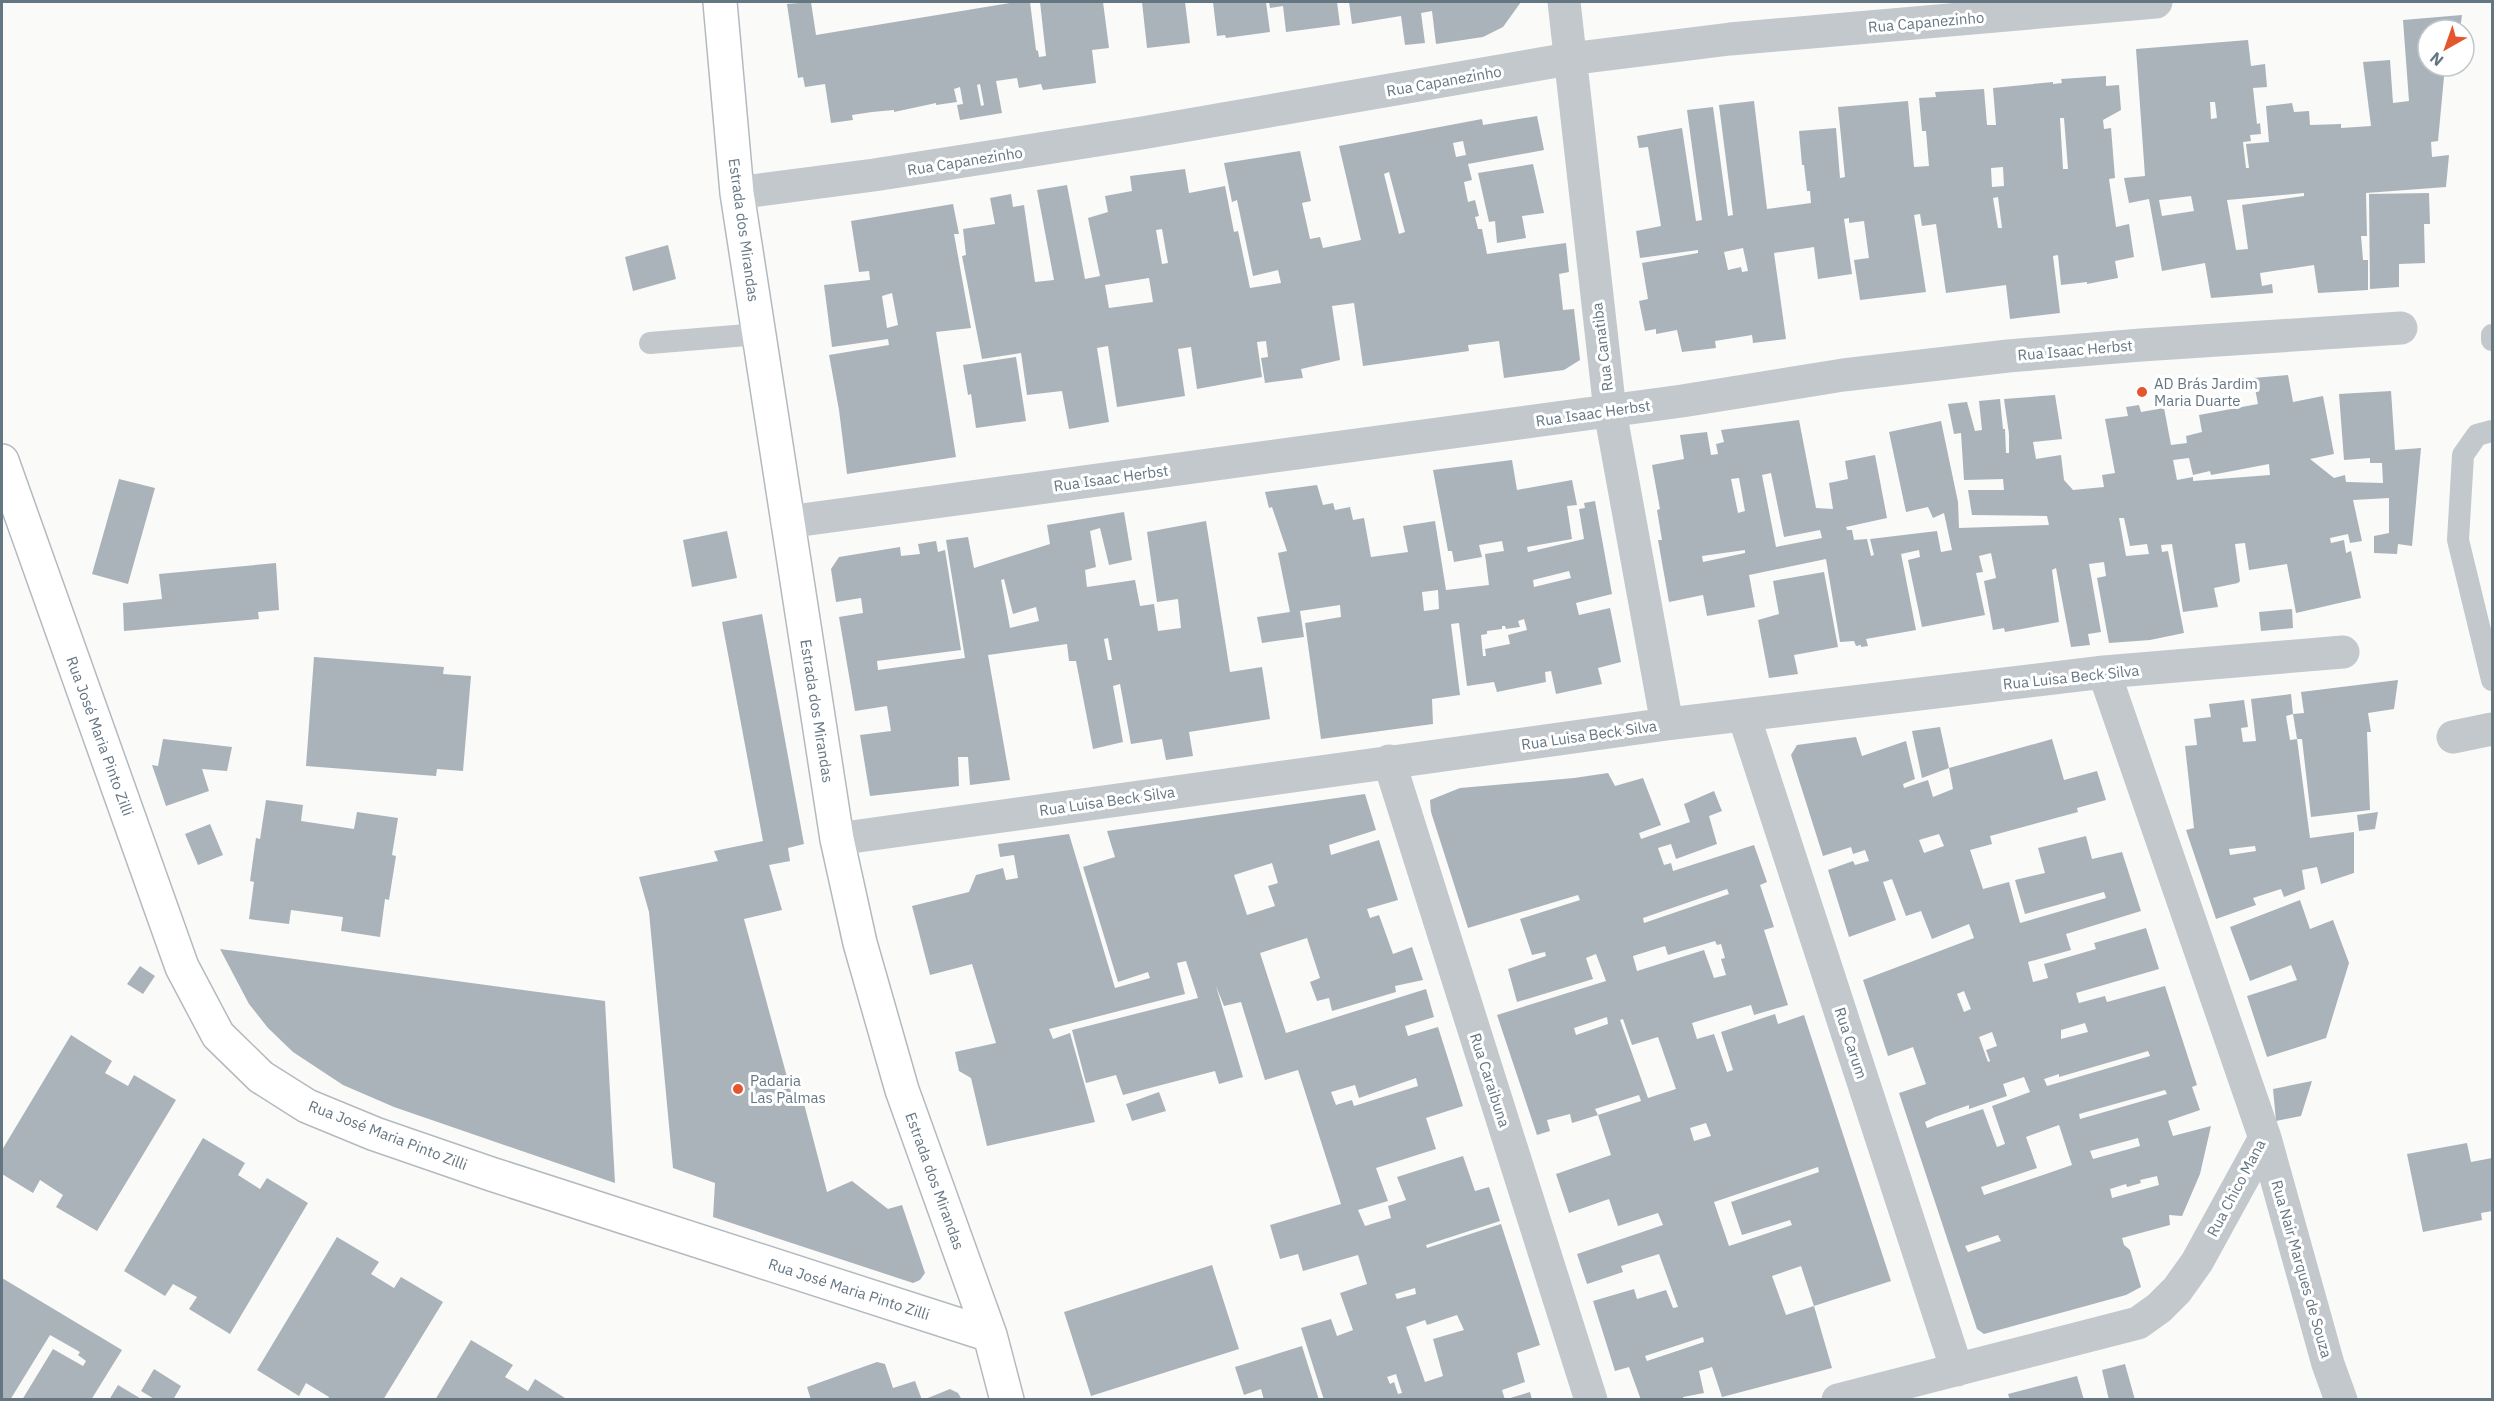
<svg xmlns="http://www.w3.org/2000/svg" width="2494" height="1401" font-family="'IBM Plex Sans',sans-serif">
	<rect width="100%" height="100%" fill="#fafaf8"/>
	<!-- building -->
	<path fill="#aab3b9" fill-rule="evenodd" d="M811 2 816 35 1016 2H1030L1036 50 1038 51 1039 57 1046 56 1040 2H1103L1109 48 1092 50 1096 83 1043 90 1041 84 1019 88 1017 78 996 81 1002 113 960 120 957 105 963 104 960 87 954 89 957 102 936 105V103L894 112V110L872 112 852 115 853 120 831 123 825 84 805 87 803 77 798 78 787 4ZM980 84 984 105 981 106 977 85Z
		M1142 2H1185L1190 43 1147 48Z
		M1213 2H1266L1270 32 1226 38 1225 35 1217 36Z
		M1269 2H1337L1340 25 1286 32 1283 6 1270 8Z
		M1349 2H1521L1503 27 1483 37 1436 44 1432 11 1421 13 1425 43 1405 45 1401 16 1352 24Z
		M2462 15 2460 30H2428V66H2445L2438 141 2431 142 2432 157 2449 155 2446 187 2366 193 2367 236H2361L2363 260H2368V290L2318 293 2314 265 2260 273 2262 286 2272 284 2273 293 2211 298 2205 263 2162 271 2149 199 2129 203 2124 178 2145 176 2136 49 2248 40 2251 66 2265 64 2267 87 2253 88 2257 124 2260 123 2261 134 2250 135 2251 141 2243 142 2246 168H2249L2246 144 2269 142 2266 106 2292 103 2294 112 2309 111 2310 125 2341 124V128L2371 126 2363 62 2390 60 2393 103 2409 101 2403 20ZM2210 102H2215L2217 118 2211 119ZM2304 193V196L2242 205 2248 249 2236 250 2227 200ZM2191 196 2194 211 2162 216 2159 200Z
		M2106 76V86L2119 85 2121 110 2103 120 2104 129 2111 128 2115 178 2109 179 2116 227 2129 224 2134 257 2115 261 2118 278 2087 284V282L2061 285 2058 255 2053 256 2060 313 2010 319 2006 285 1946 293 1936 224 1922 226 1920 214 1914 215 1926 292 1860 300 1854 260 1869 258 1864 221 1849 223V218L1844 219 1852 274 1818 279 1814 247 1774 253 1786 339 1753 343 1752 335 1715 341 1716 348 1682 352 1677 330 1656 334V329L1645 331 1639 301 1648 299 1642 263 1698 253V250L1640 258 1636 231 1661 226 1648 147 1639 148 1637 136 1682 128 1696 221 1702 220 1687 110 1713 107 1728 216 1733 215 1719 105 1754 101 1767 209 1811 203 1810 191H1807L1804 165H1802L1799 131 1836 128 1840 178 1845 177 1838 107 1908 101 1914 167 1929 166 1926 131H1922L1919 98 1936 97 1935 92 1984 89 1987 125H1996L1993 88 2053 82V84L2062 83 2061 79ZM2060 118H2064L2068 169H2063ZM2003 167 2004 186 1992 187 1991 168ZM1998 197 2002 228H1998L1993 198ZM1743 248 1748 271 1742 272 1741 267 1728 270 1724 252Z
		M1537 116 1544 150 1468 164 1472 180 1464 182 1468 202 1475 200 1479 216 1475 217 1478 229H1482L1487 254 1566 243 1569 272 1559 274 1563 310 1574 309 1580 360 1564 370 1504 378 1499 341 1468 345 1469 351 1363 366 1354 303 1332 306 1340 360 1301 369 1303 378 1265 383 1261 358 1268 357 1266 341 1257 342 1262 377 1197 389 1191 347 1178 349 1185 396 1117 407 1108 346 1097 348 1109 422 1069 429 1062 391 1027 395 1021 353 982 359 962 256 966 255 963 229 995 224 990 198 1011 194 1013 207 1024 205 1035 282 1054 280 1037 190 1067 185 1085 279 1100 276 1088 218 1108 212 1105 196 1132 191 1130 176 1185 169 1189 193 1225 186 1234 232 1238 231 1250 288 1281 283 1278 270 1253 276 1237 200 1232 202 1224 163 1300 151 1311 201 1302 203 1310 239 1320 237 1323 248 1361 240 1339 146 1482 119 1483 125ZM1463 141 1466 155 1456 157 1453 143ZM1389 172 1405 232 1399 234 1384 174ZM1162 229 1168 263 1162 264 1156 230ZM1149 278 1153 302 1109 308 1105 285Z
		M1533 164 1544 213 1522 216 1526 238 1497 243 1495 221 1489 222 1478 173Z
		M2429 193 2430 224H2424L2425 263 2399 264V287L2370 289 2369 194Z
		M953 204 959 234H954L971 328 936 332 956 457 847 474 839 410 829 355 889 345 888 339 832 347 824 285 870 280 869 271 859 272 851 221ZM892 293 898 325 887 328 882 296Z
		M668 245 676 279 633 291 625 257Z
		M1016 357 1026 421 976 428 971 394 968 395 963 365Z
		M2288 375 2293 402 2323 396 2334 454 2310 459 2334 478 2345 475 2346 482 2383 483 2382 463H2370V458L2344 460 2339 394 2391 391 2395 450 2421 448 2412 546 2398 544 2397 554 2374 553V536L2389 533V498L2353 500 2362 541 2350 543 2348 534 2330 538 2331 543 2344 540 2346 553 2351 551 2361 598 2296 613 2287 564 2249 570 2245 543 2235 544 2240 581 2238 583 2214 588 2218 607 2183 612 2172 544 2161 545 2162 552 2168 551 2184 633 2150 640 2109 643 2097 578 2106 576 2104 562 2089 564 2101 632 2088 634 2090 645 2071 647 2056 568 2052 570 2059 622 2005 632 2004 628 1993 630 1984 581 1996 578 1991 553 1979 556 1983 572 1976 573 1985 615 1922 627 1908 560 1920 557 1919 550 1901 554 1916 630 1866 639 1868 646 1861 647V645L1856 646 1854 641 1840 642 1826 559 1749 575 1755 607 1707 616 1703 595 1669 602 1658 540H1662L1657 510 1660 509 1652 465 1684 459 1680 435 1707 432 1711 455 1718 454 1716 444 1724 442 1721 430 1799 420 1816 508 1833 509 1829 483 1848 479 1845 461 1875 455 1887 518 1846 527 1847 530H1852L1854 540 1867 539 1871 556 1874 555 1870 539 1937 531 1941 552 1952 550 1944 513 1933 518 1928 507 1906 512 1889 432 1941 421 1958 502 1959 528 2049 525 2047 516 1972 515 1968 490H2004L2003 479 1964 480 1961 433 1954 434 1948 404 1967 402 1975 431 1982 430 1979 401 2000 399 2003 429H2005L2006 453H2009V434L2004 399 2055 395 2062 439 2033 442 2036 459 2061 455 2064 480 2073 490 2104 487 2102 475 2115 473 2105 419 2128 416 2126 407 2139 405 2141 412 2164 408 2171 445 2187 443 2186 436 2202 432 2199 415 2258 404 2253 378ZM2189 458 2193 475 2210 471 2211 475 2269 464 2270 475 2193 481V477L2177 480 2173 460ZM1771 473 1784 537 1820 530 1822 538 1776 547 1762 475ZM1739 478 1745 511 1738 513 1731 479ZM2119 518H2124L2130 546 2147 544 2149 554 2126 556ZM1745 550V553L1703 562 1702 556Z
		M1512 460 1517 490 1572 480 1577 505 1567 506 1572 539 1527 547 1528 552 1584 539 1579 509 1585 508 1584 503 1595 501 1612 594 1576 603 1579 615 1610 608 1621 662 1598 668 1602 684 1556 694 1551 671 1545 672 1546 682 1497 692 1494 682 1467 686 1459 623 1451 624 1460 695 1432 699 1433 724 1321 739 1305 623 1341 617 1340 605 1300 611 1304 637 1262 643 1257 617 1290 612 1278 553 1287 551 1272 507 1269 508 1265 492 1317 485 1323 505 1333 503 1335 510 1350 507 1353 520 1364 518 1371 557 1408 552 1403 526 1435 521 1446 590 1489 585 1485 554 1504 551 1502 541 1479 545 1482 557 1454 562 1452 551H1448L1433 470ZM1569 571 1571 578 1534 587 1533 580ZM1438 590 1439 609 1424 611 1422 592ZM1524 619 1527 630 1508 635 1510 644 1485 649 1486 656H1483L1481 635 1487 634V631L1502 629V626H1505L1506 629 1520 627 1518 621Z
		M119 479 155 488 128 584 92 574Z
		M1124 512 1132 560 1109 565 1100 528 1090 531 1096 567 1085 570 1087 587 1135 580 1140 606 1154 604 1158 631 1181 628 1178 599 1157 602 1147 532 1206 521 1230 672 1262 667 1270 719 1189 732 1193 756 1166 760 1162 739 1131 744 1120 684 1113 686 1123 742 1093 749 1076 661H1069L1067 644 988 655 1010 780 970 785 968 757H958L959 786 870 796 860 735 891 731 887 706 855 711 839 617 863 613 861 598 836 602 831 569 839 557 900 547 901 556 920 554 918 544 936 541 938 552 945 550 961 650 877 661 878 670 965 658 946 540 968 537 974 568 1050 544 1047 525ZM1004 579 1013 614 1036 607 1039 621 1010 628 1001 580ZM1108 638 1112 660H1108L1104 639Z
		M727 531 737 578 692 587 683 540Z
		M276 563 279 610 258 612 259 619 124 631 123 603 162 599 159 574Z
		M1824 572 1838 647 1794 655 1798 674 1769 678 1758 620 1779 614 1773 581Z
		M2292 609 2293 628 2261 631 2259 612Z
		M762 614 804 844 788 848 790 861 769 865 782 910 744 919 793 1099 802 1096 827 1192 852 1181 888 1209 902 1205 925 1273 920 1280 913 1283 713 1217 715 1183 673 1168 649 912 639 877 718 861 714 851 763 841 722 622Z
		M314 657 444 667 443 674 471 676 463 771 437 769 436 776 306 766Z
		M2398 680 2394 709 2368 713 2371 732H2367L2370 810 2311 817 2302 739H2297L2293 714 2286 716 2290 740 2297 739 2310 838 2354 832V873L2321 884 2317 867 2302 870 2305 889 2284 897 2281 889 2253 898 2256 905 2216 919 2186 830 2194 828 2185 746 2197 745 2194 719 2211 717 2209 704 2244 700 2248 727 2241 728 2243 742 2256 741 2251 699 2291 694 2293 714 2304 713 2301 692ZM2255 846 2256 851 2230 855 2229 849Z
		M1940 727 1949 768 1922 778 1912 731Z
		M1856 737 1862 756 1906 741 1915 779 1903 784 1904 788 1928 780 1933 797 1953 789 1949 768 2052 739 2064 780 2097 771 2106 800 2077 808 2078 812 1990 836 1992 844 1970 850 1983 889 2009 882 2020 923 2106 898 2104 892 2025 914 2015 880 2045 873 2038 848 2086 836 2092 859 2122 852 2141 911 2066 934 2071 950 2028 962 2033 982 2048 978 2044 964 2096 949 2094 943 2146 928 2159 969 2076 993 2079 1003 2105 996 2107 1002 2165 986 2197 1085 2192 1087 2200 1110 2168 1121 2173 1136 2211 1126 2200 1174 2182 1216 2169 1215 2170 1225 2122 1238 2124 1245 2130 1250 2141 1287 2126 1295 1984 1334 1977 1329 1899 1093 1926 1084 1913 1047 1888 1056 1863 980 1974 938 1969 924 1932 939 1921 911 1906 916 1892 879 1883 882 1896 920 1849 937 1828 870 1853 861 1855 865 1869 861 1865 850 1853 854 1851 847 1823 856 1791 755 1797 745ZM1939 834 1944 846 1924 853 1919 840ZM1964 991 1971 1009 1964 1012 1957 994ZM2085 1023 2088 1032 2061 1039V1030ZM1992 1032 1997 1046 1986 1050 1990 1061 1988 1062 1979 1037ZM2148 1051 2150 1056 2047 1086 2044 1079 2059 1074V1077ZM2024 1077 2030 1092 1992 1106 2005 1144 1997 1147 1983 1109 1927 1128 1925 1122 1935 1117 1969 1105V1109L2007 1096 2003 1084ZM2165 1090 2167 1094 2080 1119 2079 1114ZM2059 1125 2072 1165 1984 1195 1981 1187 2037 1168 2026 1137ZM2138 1138 2140 1146 2093 1159 2090 1151ZM2157 1176 2159 1185 2112 1198 2110 1189 2126 1184 2127 1187 2141 1183 2140 1180ZM1998 1235 2001 1241 1968 1252 1965 1246Z
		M163 739 232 747 227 771 202 769 209 791 166 806 152 765 158 766Z
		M1608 773 1615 786 1643 778 1661 825 1639 833 1641 839 1690 822 1684 804 1714 791 1722 811 1709 816 1717 844 1676 859 1671 844 1658 848 1664 865 1671 863 1673 871 1754 845 1767 882 1760 885 1774 927 1764 930 1788 1005 1754 1015 1751 1005 1692 1023 1697 1039 1714 1034 1727 1072 1733 1070 1721 1032 1775 1014 1778 1024 1804 1015 1891 1281 1814 1306 1832 1368 1722 1397 1712 1367 1699 1371 1704 1393 1683 1397 1684 1400H1641L1629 1367 1615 1371 1593 1301 1634 1289 1637 1299 1666 1290 1673 1308 1678 1307 1659 1254 1621 1266 1623 1272 1587 1284 1577 1254 1663 1225 1658 1213 1618 1226 1609 1199 1569 1213 1556 1174 1611 1155 1598 1115 1641 1101 1639 1095 1595 1109 1598 1115 1572 1123 1570 1114 1547 1120 1550 1131 1537 1135 1497 1015 1606 981 1596 954 1586 958 1593 979 1517 1002 1508 969 1546 956 1545 952 1532 955 1520 919 1580 900 1578 895 1468 928 1431 812 1430 800 1460 788 1574 778ZM1727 889 1729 894 1644 923 1643 918ZM1715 941 1717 945 1721 944 1725 958 1721 959 1726 975 1714 978 1704 950 1637 971 1633 956 1665 946 1668 955ZM1607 1017 1608 1024 1576 1035 1574 1028ZM1623 1019 1632 1045 1658 1037 1676 1089 1648 1098 1620 1020ZM1706 1123 1711 1136 1694 1141 1690 1128ZM1818 1167 1819 1172 1731 1202 1742 1235 1790 1220 1792 1225 1729 1246 1714 1202ZM1801 1266 1814 1306 1786 1315 1772 1276ZM1703 1337 1704 1342 1647 1361 1645 1356Z
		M1365 794 1376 830 1329 845 1331 855 1379 840 1398 900 1367 909 1370 918 1379 915 1393 954 1412 947 1423 980 1395 986 1396 992 1332 1011 1329 998 1317 1001 1310 982 1320 978 1307 938 1260 953 1286 1033 1426 989 1434 1017 1405 1026 1408 1036 1438 1027 1463 1106 1426 1118 1436 1149 1376 1168 1388 1201 1358 1210 1365 1226 1391 1218 1388 1206 1406 1200 1397 1177 1463 1156 1475 1191 1489 1187 1500 1221 1426 1245 1427 1248 1501 1224 1540 1345 1517 1353 1525 1382 1502 1390 1505 1400H1324L1301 1328 1331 1319 1337 1336 1353 1330 1340 1293 1367 1284 1358 1255 1303 1271 1298 1254 1280 1259 1270 1225 1341 1204 1298 1070 1265 1080 1241 1002 1224 1006 1216 986 1243 1077 1219 1084 1215 1071 1123 1095 1116 1075 1086 1083 1072 1030 1198 998 1186 961 1177 963 1185 994 1049 1029 1053 1039 1070 1033 1095 1122 987 1146 971 1078 959 1071 955 1052 996 1043 972 964 930 975 912 906 969 892 976 875 1003 868 1006 880 1018 878 1014 855 1000 857 998 844 1069 834 1115 988 1150 978 1148 972 1118 982 1083 867 1115 857 1107 831ZM1272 863 1278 883 1268 886 1275 906 1247 915 1234 875ZM1416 1078 1418 1086 1354 1106 1352 1100 1336 1105 1331 1092 1355 1085 1359 1098ZM1415 1288 1416 1294 1397 1299 1395 1294ZM1457 1315 1464 1330 1433 1339 1443 1376 1425 1382 1406 1327 1425 1320 1427 1325ZM1396 1374 1402 1393 1398 1394 1394 1382 1390 1384 1387 1377Z
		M266 800 303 805 301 821 354 829 357 812 398 818 392 855 396 856 389 900 385 899 380 937 341 931 343 917 291 910 289 924 249 919 254 882 250 881 256 838 260 839Z
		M2378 812 2375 829 2359 831 2357 815Z
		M210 824 223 855 198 865 185 834Z
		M2300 900 2310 929 2333 920 2349 963 2326 1038 2267 1057 2247 996 2297 980 2291 965 2250 981 2230 927Z
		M220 949 605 1001 615 1183 394 1107 343 1085 293 1052 268 1028 249 1004Z
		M140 966 155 976 143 994 127 984Z
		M71 1035 112 1061 105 1073 128 1086 134 1075 176 1100 97 1231 56 1207 63 1195 40 1180 33 1193 2 1174V1150Z
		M2312 1081 2301 1116 2276 1121 2273 1089Z
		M1159 1092 1166 1111 1132 1121 1126 1104Z
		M203 1138 245 1163 238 1175 260 1189 267 1178 308 1203 230 1334 189 1309 197 1297 173 1284 165 1296 124 1271Z
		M2467 1143 2471 1162 2492 1158V1211L2481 1213 2482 1220 2423 1232 2407 1154Z
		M337 1237 379 1262 371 1274 394 1288 401 1277 443 1302 383 1400H328L329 1397 306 1383 299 1396 257 1370Z
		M1212 1265 1239 1349 1091 1396 1064 1312Z
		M2 1278 122 1350 91 1400H22L53 1349 83 1366 86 1361 78 1355 80 1352 50 1335 10 1400H2Z
		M471 1340 513 1365 505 1377 528 1391 535 1379 568 1400H435Z
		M1302 1346 1319 1400H1264L1261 1389 1244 1395 1235 1367Z
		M877 1362 885 1364 893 1388 915 1381 922 1400H811L807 1387Z
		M2125 1364 2135 1400H2109L2102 1370Z
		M154 1369 181 1386 173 1400H156L141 1391Z
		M2077 1376 2084 1400H2010L2008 1394Z
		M118 1385 143 1400H109Z
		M950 1389 958 1393 962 1400H923Z
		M1530 1392 1532 1400H1507V1399Z"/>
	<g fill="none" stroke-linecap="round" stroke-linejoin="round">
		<defs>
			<path id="secondary" d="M720 2 737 193 837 839 860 943 902 1090 990 1335 1007 1400
				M2 461 182 967 218 1035 261 1077 307 1106 375 1134 491 1174 990 1335"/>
		</defs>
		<!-- secondary casing -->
		<use href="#secondary" stroke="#b3babf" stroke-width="36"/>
		<!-- lane -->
		<path stroke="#c3c8cc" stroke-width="22" d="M2492 335V340
			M650 343 759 334
			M2492 431 2477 435 2463 455 2458 540 2492 680"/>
		<!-- street -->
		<path stroke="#c3c8cc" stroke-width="33" d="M1564 2 1610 411 1667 724
			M737 193 874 175 1142 133 1569 59 1730 39 2156 2
			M787 522 1682 401 1843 375 2008 356 2141 345 2401 328
			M2104 672 2265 1138 2328 1364 2341 1400
			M1744 716 1957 1370
			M2453 737 2492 729
			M1389 761 1591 1400
			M837 839 1667 724 2104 672 2343 652
			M1838 1400 2138 1323 2159 1308 2177 1290 2197 1262 2265 1138"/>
		<!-- secondary -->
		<use href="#secondary" stroke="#fff" stroke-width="33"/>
	</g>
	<!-- markers -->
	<g fill="#e4572e" stroke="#fff" stroke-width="2">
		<circle cx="2142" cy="392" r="6"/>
		<circle cx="738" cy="1089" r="6"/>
	</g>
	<g text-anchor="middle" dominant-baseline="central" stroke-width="6" stroke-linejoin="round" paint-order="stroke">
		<!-- street labels -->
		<g font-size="15" fill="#657683" stroke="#fff">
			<text transform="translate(1926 22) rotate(-5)">Rua Capanezinho</text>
			<text transform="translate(1444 81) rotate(-10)">Rua Capanezinho</text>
			<text transform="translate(965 161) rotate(-9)">Rua Capanezinho</text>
			<text transform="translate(744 230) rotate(82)">Estrada dos Mirandas</text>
			<text transform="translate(1602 347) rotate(-97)">Rua Canatiba</text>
			<text transform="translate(2075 350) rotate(-5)">Rua Isaac Herbst</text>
			<text transform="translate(1593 413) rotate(-8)">Rua Isaac Herbst</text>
			<text transform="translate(1111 478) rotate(-8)">Rua Isaac Herbst</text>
			<text transform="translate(2071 677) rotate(-6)">Rua Luisa Beck Silva</text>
			<text transform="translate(817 711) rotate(81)">Estrada dos Mirandas</text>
			<text transform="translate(1589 735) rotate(-8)">Rua Luisa Beck Silva</text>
			<text transform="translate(100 736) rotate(70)">Rua José Maria Pinto Zilli</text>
			<text transform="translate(1107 801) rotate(-8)">Rua Luisa Beck Silva</text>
			<text transform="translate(1851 1043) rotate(72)">Rua Carum</text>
			<text transform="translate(1490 1080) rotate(72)">Rua Caraibuna</text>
			<text transform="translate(388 1135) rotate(21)">Rua José Maria Pinto Zilli</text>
			<text transform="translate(935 1181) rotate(70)">Estrada dos Mirandas</text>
			<text transform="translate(2236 1188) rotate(-62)">Rua Chico Mana</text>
			<text transform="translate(2302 1269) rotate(74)">Rua Nair Marques de Souza</text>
			<text transform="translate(849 1289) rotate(18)">Rua José Maria Pinto Zilli</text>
		</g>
		<!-- poi labels -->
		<g font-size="15" fill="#657683" stroke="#fff" text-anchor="start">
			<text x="2154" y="383">AD Brás Jardim<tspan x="2154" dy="17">Maria Duarte</tspan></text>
			<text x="750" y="1080">Padaria<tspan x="750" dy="17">Las Palmas</tspan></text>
		</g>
	</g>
	<!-- border -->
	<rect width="2494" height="1401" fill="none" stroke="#657683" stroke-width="6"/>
	<!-- north arrow -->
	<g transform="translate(2446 48) rotate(220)"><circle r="28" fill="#ffffff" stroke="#c1c8cd" stroke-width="1.5"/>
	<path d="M0-4.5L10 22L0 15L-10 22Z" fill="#e4572e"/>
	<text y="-9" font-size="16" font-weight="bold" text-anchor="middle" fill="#657683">N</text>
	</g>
</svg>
